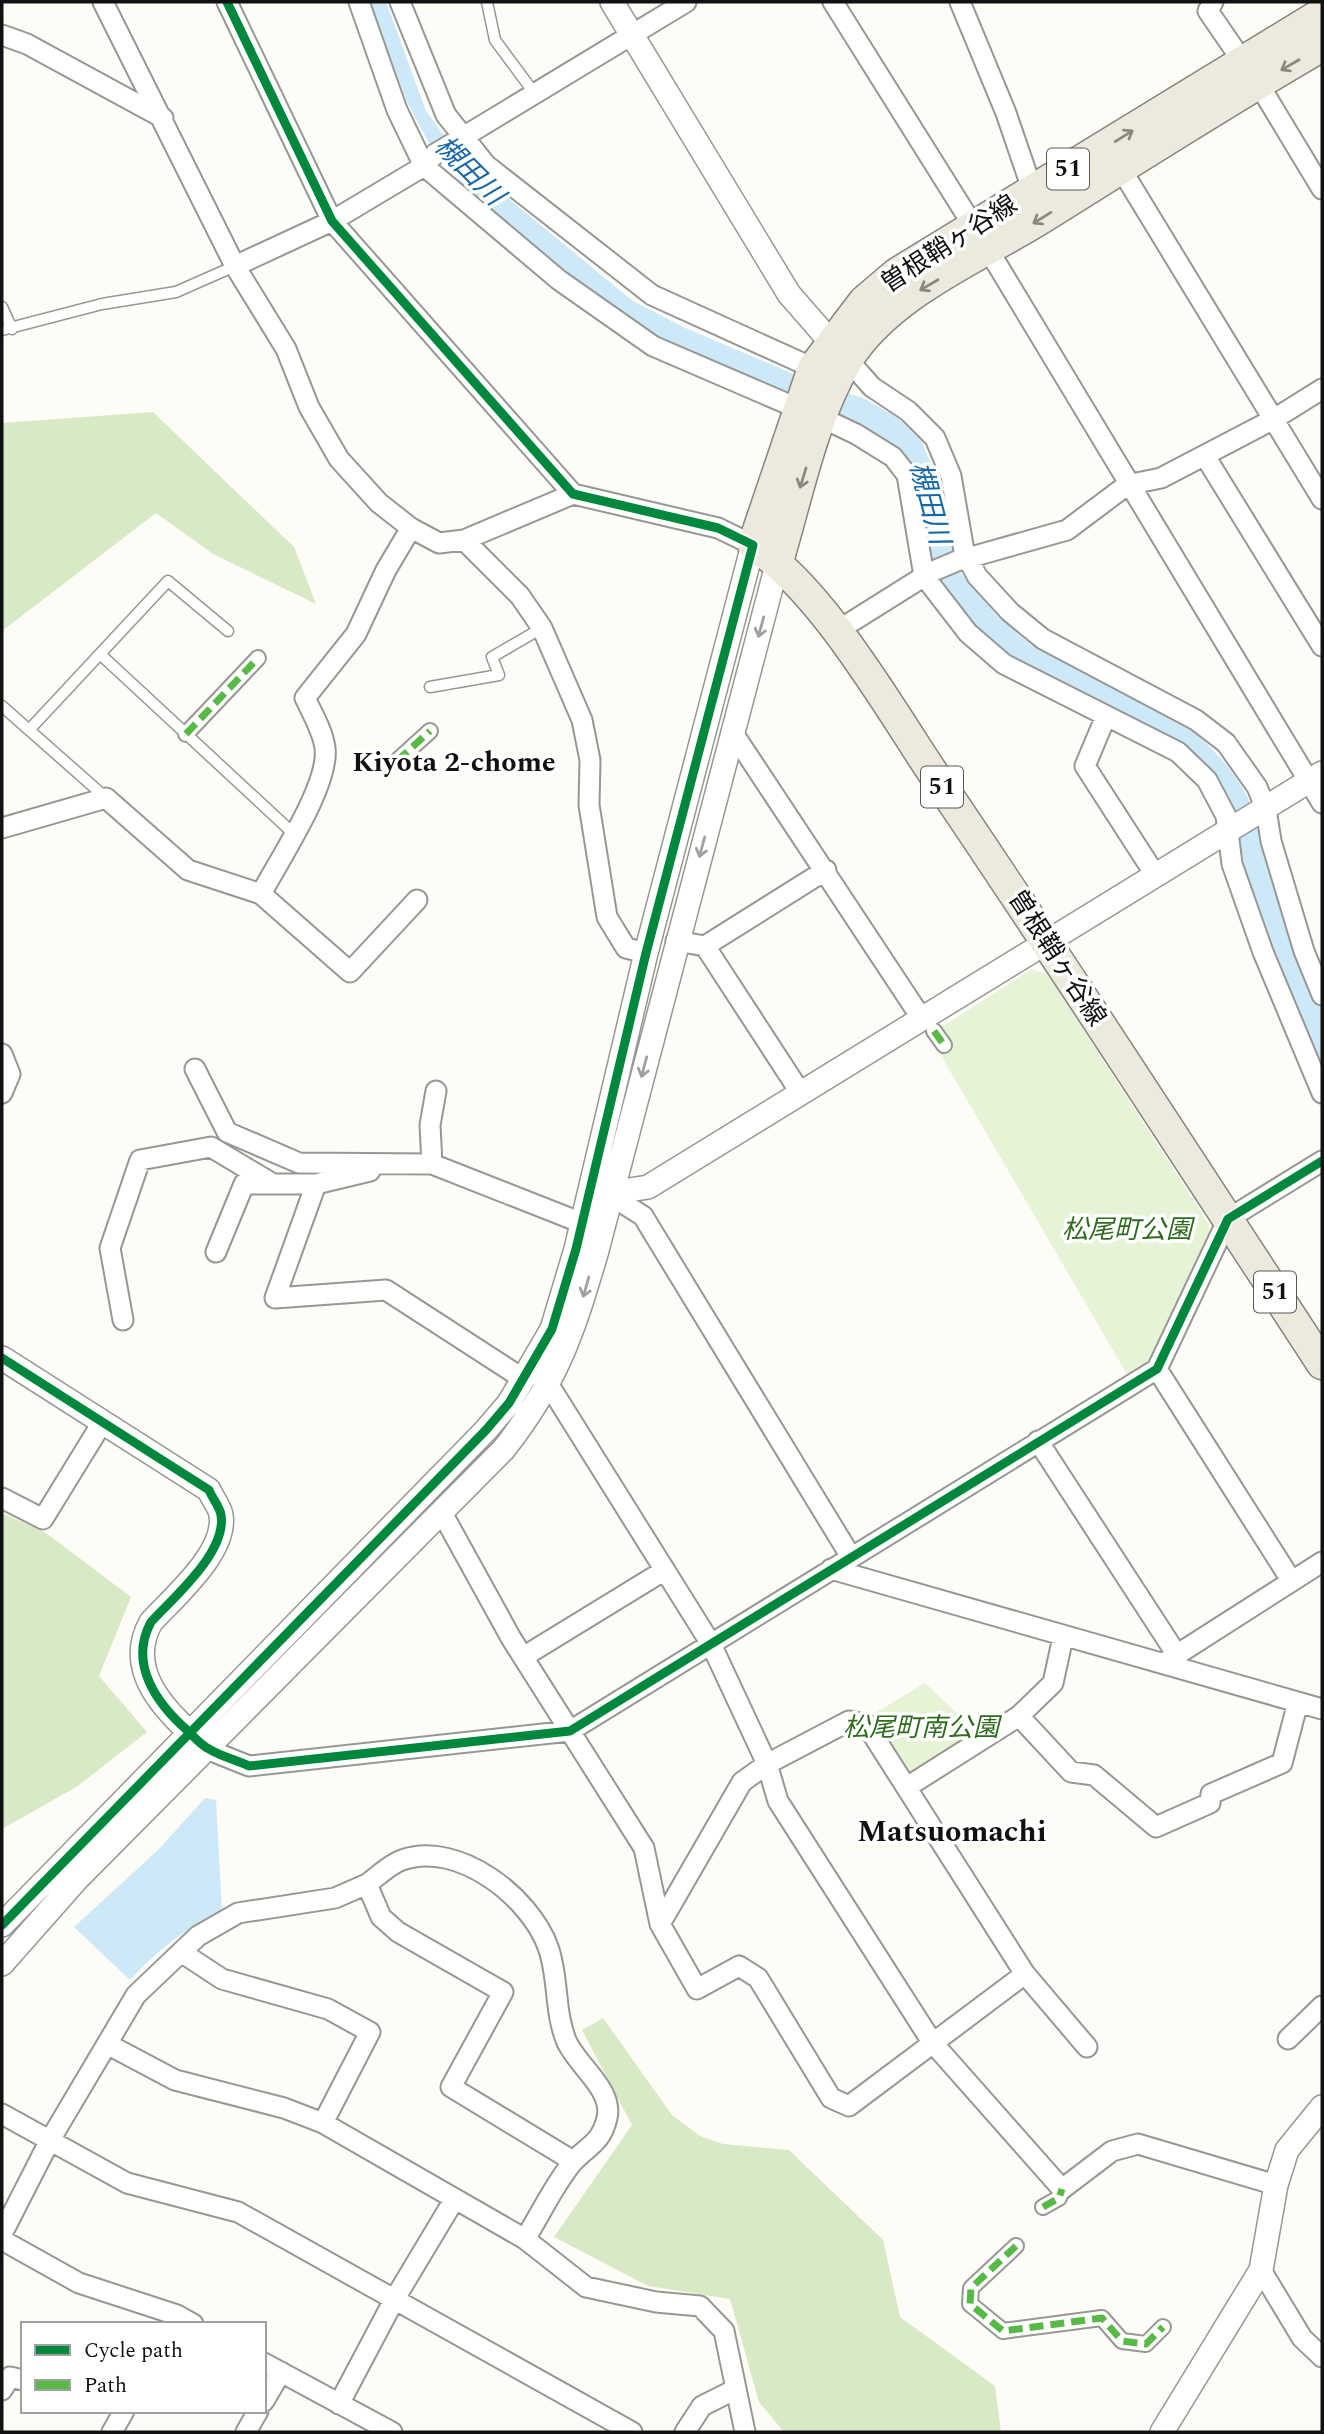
<svg xmlns="http://www.w3.org/2000/svg" width="1324" height="2434" font-family="Spectral,'Noto Sans JP',serif">
	<rect width="100%" height="100%" fill="#fdfcf7"/>
	<!-- green -->
	<path fill="#e7f3d7" d="M1032 969 1048 975 1208 1223 1210 1232 1146 1365 1128 1376 929 1035Z
		M925 1683 981 1736 910 1779 870 1716Z"/>
	<!-- forest -->
	<path fill="#d8eac5" d="M153 412 294 547 316 604 213 554 156 513 2 631V423Z
		M2 1513 46 1533 131 1597 99 1676 147 1732 78 1786 2 1829Z
		M603 2018 672 2115 700 2136 723 2144 789 2150 883 2240 900 2317 995 2386 1001 2432H784L759 2402 730 2299 648 2286 554 2237 632 2125 582 2030Z"/>
	<!-- water -->
	<path fill="#cde8f7" d="M370 2H386L426 111 457 153 487 181 633 301 683 327 817 384 863 398 897 417 922 442 939 484 952 551 960 572 996 615 1031 645 1192 731C1216 751 1233 770 1248 798L1322 1010V1075L1296 1019 1216 782 1027 670 988 643 940 586 891 449 854 420 692 354 640 328 562 269 466 188 430 145 407 102Z
		M205 1798 216 1800 222 1913C183 1929 158 1950 130 1980L74 1927 158 1850Z"/>
	<g fill="none" stroke-linecap="round" stroke-linejoin="round">
		<defs>
			<path id="service" d="M487 2 495 40 535 94
				M2 307 12 329
				M2 330 102 304 176 292 235 266
				M100 654 294 834
				M430 687 499 675 492 657 542 628
				M2 706 105 797
				M29 730 168 581 228 631"/>
			<path id="pedestrian" d="M186 734 258 658
				M397 761 430 731
				M934 1031 944 1045
				M1043 2207 1059 2198 1062 2189
				M1016 2246 971 2288 970 2304 1003 2331 1102 2318 1122 2341 1146 2344 1163 2327"/>
			<path id="minor" d="M103 2 235 266 286 349 309 407 339 459 379 503 411 528 439 543 464 540 573 494
				M227 2 332 221 573 494 718 528 753 545
				M359 2 397 110 424 166 559 280 653 346 797 408
				M400 2 446 115 486 165 652 295 813 368
				M833 2 989 251 1322 803
				M960 2 1006 113 1032 189
				M1213 2 1208 11 1243 62
				M2 35 27 44 163 118
				M1258 83 1322 189
				M1121 169 1322 499
				M235 266 332 221 424 166 435 154 686 2
				M848 360 872 387 908 411 935 438 951 476 964 551 977 576 1010 612 1043 639 1196 720 1226 743 1257 787 1266 809 1271 841 1304 951 1322 995
				M822 418 856 434 893 457 907 475 924 576 968 633 1004 664 1178 752 1207 780 1226 816 1232 864 1263 952 1322 1093
				M1205 456 1322 646
				M464 540 520 596 542 628 582 720 590 760 589 805 607 917 626 948 646 953
				M837 631 931 572 957 561 1067 530 1127 485 1161 478 1274 419 1322 389
				M1106 716 1085 766 1156 876
				M733 733 922 1019
				M2 828 106 798 188 870 261 894 350 972 417 900
				M261 894C279 860 330 784 325 748 323 731 312 713 305 698L356 634 386 570 411 528
				M676 941 705 946 800 1092
				M705 946 826 870
				M2 1054 10 1074 2 1093
				M195 1069 227 1132 299 1163 432 1164 582 1223
				M432 1164 430 1125 436 1091
				M316 1184 275 1298 386 1290 522 1378
				M610 1195 643 1216 851 1557
				M216 1252 244 1184H272
				M123 1320 110 1248 140 1160 211 1147 273 1184H316L370 1171
				M1157 1369 1291 1580
				M537 1375 549 1385 711 1644 767 1764 778 1801 932 2042 1062 2189 1112 2151 1138 2144 1276 2185
				M1038 1441 1177 1655
				M2 1498 43 1519 102 1423
				M441 1511 511 1638 644 1848 660 1924 697 1989 739 1966 758 1978 831 2098 849 2106 1025 1974 866 1724 849 1721 767 1764 742 1782 660 1924
				M831 1569 1322 1709
				M523 1657 665 1570
				M1167 1661 1322 1562
				M1019 1716 1071 1772 1094 1775 1156 1827 1210 1803 1211 1794 1282 1763 1298 1702
				M209 1750 249 1766 570 1731 1157 1369 1228 1219 1322 1161
				M907 1787 1019 1716 1053 1683 1063 1637
				M367 1884C377 1877 390 1864 402 1860 458 1840 530 1897 548 1947 559 1977 554 2010 566 2040 575 2064 614 2089 607 2118 601 2144 587 2146 572 2163 554 2185 540 2215 525 2239
				M181 1952 222 1979 328 2009 370 2032 323 2123
				M1025 1974 1087 2047
				M1288 2039 1322 2006
				M109 2045 175 2080 284 2108 323 2123 525 2239 586 2287 656 2302 700 2306 724 2331 745 2432
				M2 2114 127 2183 238 2212 632 2432
				M2 2234 50 2140 136 1995 198 1936 238 1913 335 1898 367 1884 381 1917 398 1932 503 1992 451 2087 573 2161
				M2 2240 79 2283 177 2315 193 2324
				M1261 2270 1302 2338 1322 2357
				M264 2363 392 2432
				M2 2390 10 2377 23 2380
				M264 2401 281 2372
				M339 2404 394 2300 454 2200
				M112 2432 124 2411
				M246 2432 258 2411
				M685 2432 702 2406 736 2389"/>
			<path id="tertiary" d="M612 2 789 294 843 356
				M598 1195 648 1187 1322 773
				M2 1358 209 1490C212 1498 220 1507 221 1515 227 1552 174 1597 151 1622 124 1670 165 1711 199 1741
				M2 1925 486 1430 509 1403 552 1329 576 1249 646 953 753 545
				M2 1964 78 1878 504 1449C557 1381 572 1335 596 1254L778 561
				M1162 2432 1261 2270 1276 2185 1287 2150 1322 2107"/>
			<path id="primary" d="M1322 13 897 273 864 301 813 368 753 545C825 592 892 713 941 785 1071 977 1196 1171 1322 1364
				M778 561C798 495 812 420 847 361 888 294 978 258 1042 218 1135 160 1227 101 1322 46"/>
		</defs>
		<!-- service casing -->
		<use href="#service" stroke="#979795" stroke-width="13"/>
		<!-- pedestrian casing -->
		<use href="#pedestrian" stroke="#979795" stroke-width="18"/>
		<!-- minor casing -->
		<use href="#minor" stroke="#979795" stroke-width="23"/>
		<!-- tertiary casing -->
		<use href="#tertiary" stroke="#979795" stroke-width="26"/>
		<!-- primary casing -->
		<use href="#primary" stroke="#858482" stroke-width="33"/>
		<!-- service -->
		<use href="#service" stroke="#fffffe" stroke-width="10"/>
		<!-- pedestrian -->
		<use href="#pedestrian" stroke="#fffffe" stroke-width="14"/>
		<!-- minor -->
		<use href="#minor" stroke="#fffffe" stroke-width="19"/>
		<!-- tertiary -->
		<use href="#tertiary" stroke="#fffffe" stroke-width="23"/>
		<!-- primary -->
		<use href="#primary" stroke="#ede9dc" stroke-width="30"/>
		<!-- quiet -->
		<path stroke="#58b947" stroke-width="7" stroke-dasharray="14 7" stroke-linecap="butt" d="M186 734 258 658
			M397 761 430 731
			M934 1031 944 1045
			M1043 2207 1059 2198 1062 2189
			M1016 2246 971 2288 970 2304 1003 2331 1102 2318 1122 2341 1146 2344 1163 2327"/>
		<defs>
			<path id="cycleway" d="M2 1358 209 1490C212 1498 220 1507 221 1515 227 1552 174 1597 151 1622 128 1664 157 1704 188 1731 194 1737 201 1745 209 1749 220 1756 236 1760 249 1766L570 1731 1157 1369 1228 1219 1322 1161
				M2 1925 486 1430 509 1403 552 1329 576 1249 646 953 753 545 718 528 573 494 332 221 227 2"/>
		</defs>
		<!-- cycleway casing -->
		<use href="#cycleway" stroke="#fff" stroke-width="13"/>
		<!-- cycleway -->
		<use href="#cycleway" stroke="#00873e" stroke-width="9"/>
	</g>
	<!-- one-way arrows -->
	<defs><path id="oneway-shaft" d="M-6 0H5M1.5-3L5.5 0L1.5 3" fill="none" stroke-width="1.6" stroke-linecap="round" stroke-linejoin="round" transform="scale(1.75)"/></defs>
	<g stroke="#8a8881">
		<use href="#oneway-shaft" transform="translate(1290 65) rotate(150)"/>
		<use href="#oneway-shaft" transform="translate(1124 136) rotate(-32)"/>
		<use href="#oneway-shaft" transform="translate(1042 218) rotate(148)"/>
		<use href="#oneway-shaft" transform="translate(929 285) rotate(150)"/>
		<use href="#oneway-shaft" transform="translate(803 478) rotate(107)"/>
	</g>
	<g stroke="#a0a09f">
		<use href="#oneway-shaft" transform="translate(761 627) rotate(105)"/>
		<use href="#oneway-shaft" transform="translate(702 847) rotate(105)"/>
		<use href="#oneway-shaft" transform="translate(644 1067) rotate(105)"/>
		<use href="#oneway-shaft" transform="translate(586 1287) rotate(106)"/>
	</g>
	<g text-anchor="middle" dominant-baseline="central" stroke-width="7" stroke-linejoin="round" paint-order="stroke">
		<!-- shield labels -->
		<g fill="#fff" stroke="#585858" stroke-width="2">
			<rect x="1047" y="148.5" width="42" height="41" rx="5"/>
			<rect x="921" y="766.5" width="42" height="41" rx="5"/>
			<rect x="1254" y="1271.5" width="42" height="41" rx="5"/>
		</g>
		<g font-size="24" font-weight="bold" fill="#111">
			<text x="1068" y="169">51</text>
			<text x="942" y="787">51</text>
			<text x="1275" y="1292">51</text>
		</g>
		<!-- street labels -->
		<g font-size="26" fill="#111" stroke="#fff">
			<text transform="translate(949 244) rotate(-33)">曽根鞘ヶ谷線</text>
			<text transform="translate(1057 958) rotate(57)">曽根鞘ヶ谷線</text>
		</g>
		<!-- park labels -->
		<g font-size="26" font-style="italic" fill="#2f6b1f" stroke="#fff">
			<text x="1127" y="1230">松尾町公園</text>
			<text x="921" y="1728">松尾町南公園</text>
		</g>
		<!-- water labels -->
		<g font-size="28" font-style="italic" fill="#1768a6" stroke="#fff">
			<text transform="translate(469 171) rotate(45)">槻田川</text>
			<text transform="translate(929 503) rotate(75)">槻田川</text>
		</g>
		<!-- neighbourhood labels -->
		<g font-size="28" font-weight="bold" fill="#111" stroke="#fff">
			<text x="454" y="762">Kiyota 2-chome</text>
		</g>
		<!-- quarter labels -->
		<g font-size="30" font-weight="bold" fill="#111" stroke="#fff">
			<text x="952" y="1832">Matsuomachi</text>
		</g>
	</g>
	<!-- border -->
	<rect width="1324" height="2434" fill="none" stroke="#111111" stroke-width="7"/>
	<!-- legend -->
	<rect x="21" y="2322" width="245" height="91" fill="#ffffff" stroke="#a0a0a0" stroke-width="2"/>
	<rect x="35" y="2345" width="35" height="10" fill="#00873e" stroke="#a0a0a0" stroke-width="2"/>
	<text x="84" y="2357" font-size="21" fill="#111111">Cycle path</text>
	<rect x="35" y="2380" width="35" height="10" fill="#58b947" stroke="#a0a0a0" stroke-width="2"/>
	<text x="84" y="2392" font-size="21" fill="#111111">Path</text>
</svg>
